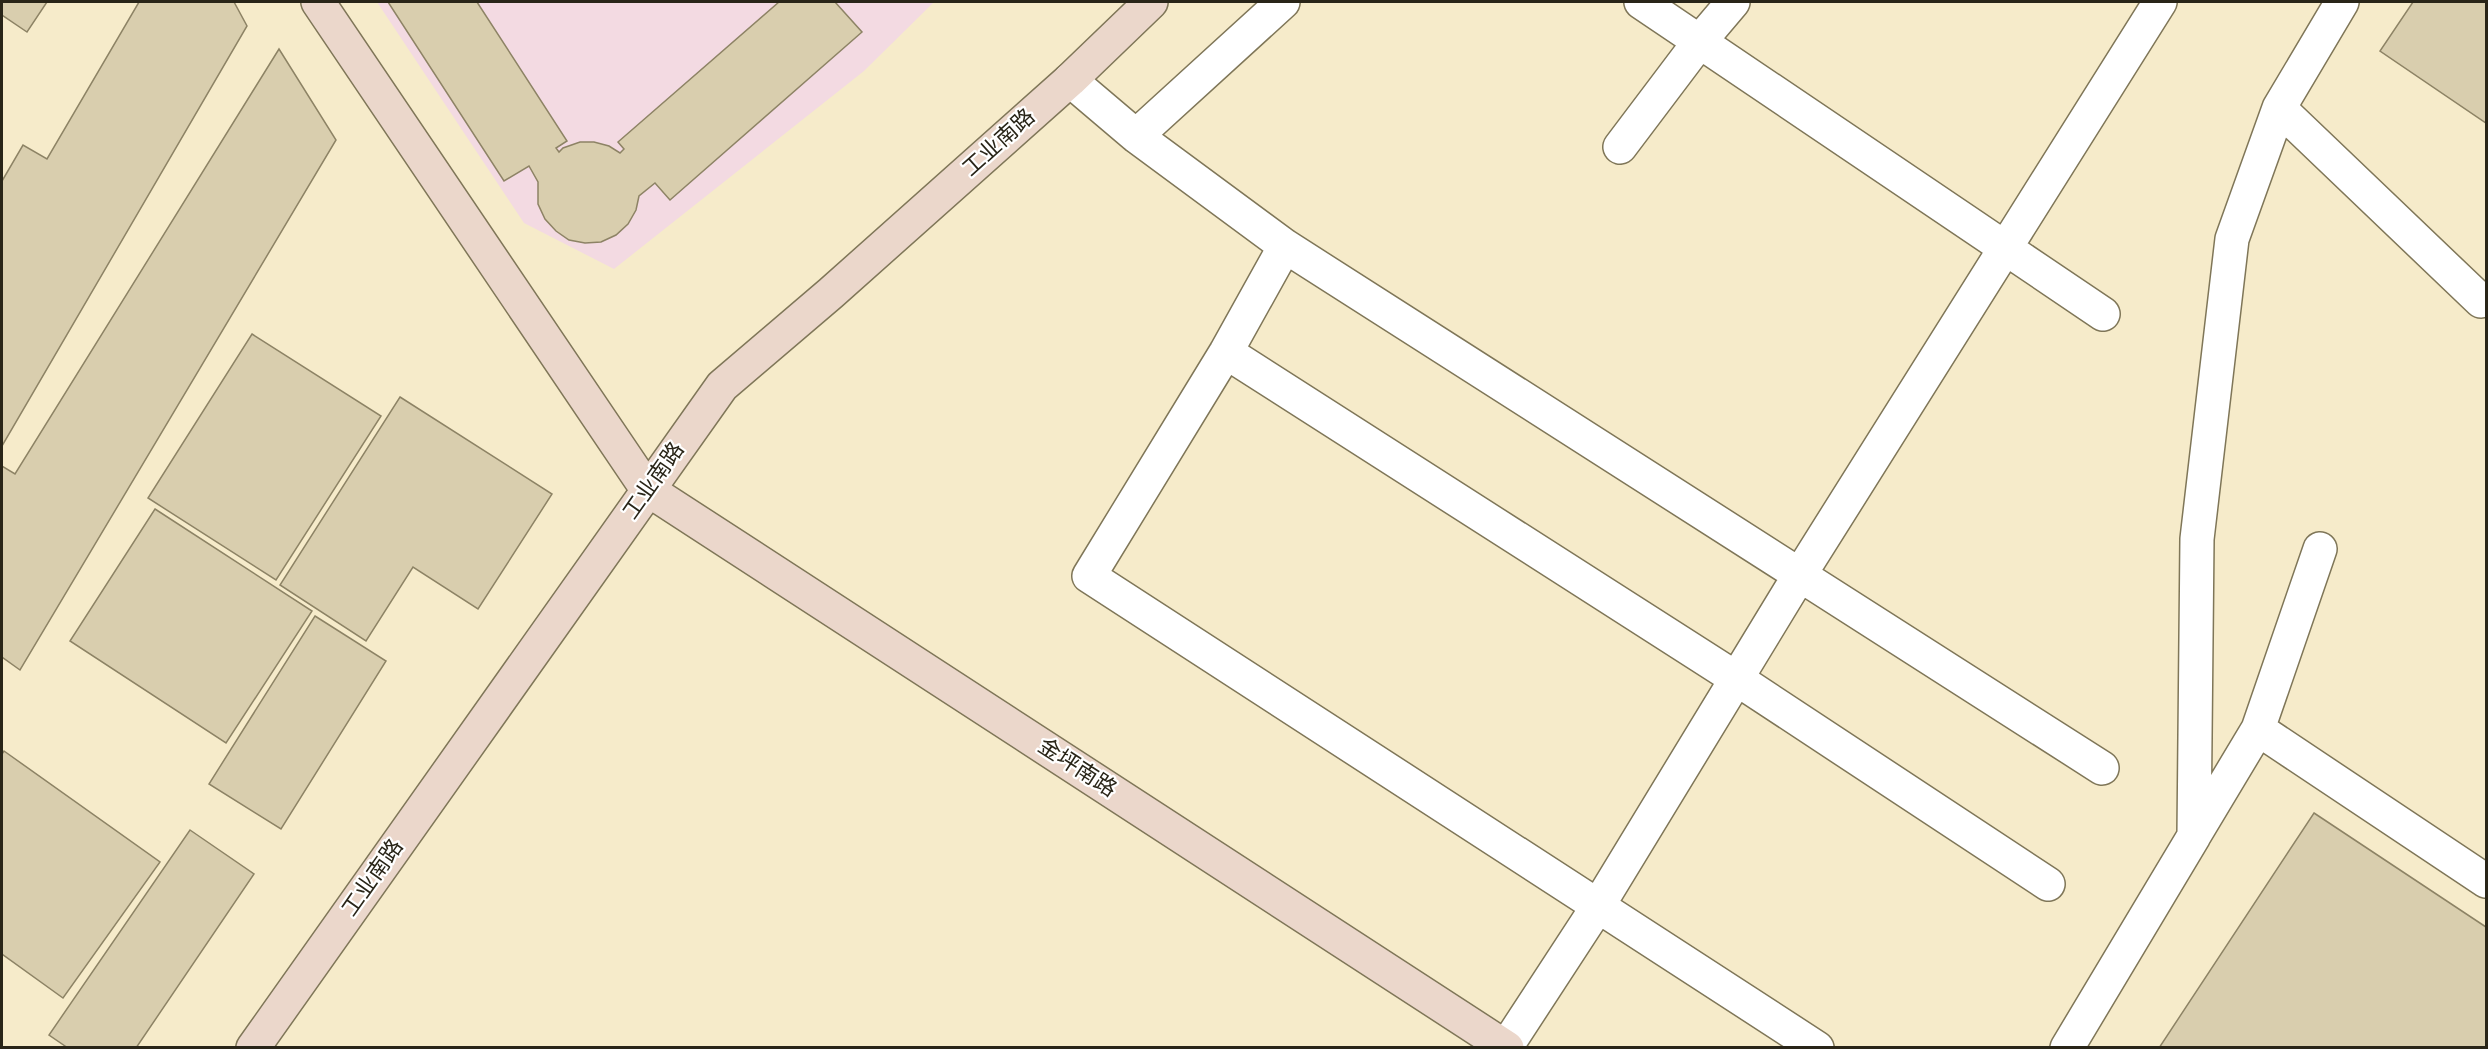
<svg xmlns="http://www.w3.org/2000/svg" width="2488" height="1049" font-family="'Sofia Sans Condensed','Noto Sans SC',sans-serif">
	<rect width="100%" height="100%" fill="#f6ebca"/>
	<!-- commercial -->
	<path fill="#f3dae2" d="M377 2H934L864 71 614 269 524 223Z"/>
	<!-- building -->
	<path fill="#d9ceae" stroke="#8d8365" stroke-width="1.5" d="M2 2H47L27 32 2 15Z
		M139 2H234L247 26 2 446V181L23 145 47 159Z
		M388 2H477L567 141 556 148 559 152 563 148 580 142H594L609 146 620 153 624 149 618 142 779 2H835L862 32 670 200 655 183 639 196 636 210 628 224 616 235 601 242 585 243 569 240 556 231 545 219 538 204V182L529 166 504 181Z
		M2413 2H2486V123L2380 51Z
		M279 49 336 140 20 670 2 657V466L15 474Z
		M252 334 381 416 276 580 148 498Z
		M400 397 552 494 478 609 413 567 366 641 280 585Z
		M155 509 312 611 226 743 70 641Z
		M315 616 386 661 281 829 209 784Z
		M4 751 160 862 63 998 2 954V754Z
		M2314 813 2486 927V1048H2159Z
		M190 830 254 874 136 1048H68L49 1035Z"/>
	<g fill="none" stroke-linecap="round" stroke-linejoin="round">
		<defs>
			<path id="street" d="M1641 2 2103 314
				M1070 80 1136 136 1285 246 2102 768
				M2279 108 2481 301
				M1136 136 1283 2
				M1620 147 1700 41 1733 2
				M1285 246 1226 352 1089 576 1817 1048
				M1226 352 1737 679 2048 884
				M2258 729 2486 881
				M2195 834 2258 729 2320 549
				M1506 1047 1598 906 1799 576 2160 2
				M2067 1048 2194 836 2197 539 2232 239 2279 108 2342 2"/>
			<path id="secondary" d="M318 2 647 489 1507 1048
				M253 1048 722 386 831 293 1070 80 1151 2"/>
		</defs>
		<!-- street casing -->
		<use href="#street" stroke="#7f7658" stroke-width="36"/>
		<!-- secondary casing -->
		<use href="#secondary" stroke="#7f7658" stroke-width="36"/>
		<!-- street -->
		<use href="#street" stroke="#fff" stroke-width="33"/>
		<!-- secondary -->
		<use href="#secondary" stroke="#ebd7cb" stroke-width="33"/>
	</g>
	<g text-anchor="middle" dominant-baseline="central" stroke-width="4.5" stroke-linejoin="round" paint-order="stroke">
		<!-- street labels -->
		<g font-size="22" fill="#292518" stroke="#fff">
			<text transform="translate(999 143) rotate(-42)">工业南路</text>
			<text transform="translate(654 481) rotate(-55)">工业南路</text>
			<text transform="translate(1077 768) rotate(33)">金坪南路</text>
			<text transform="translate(373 878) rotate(-55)">工业南路</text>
		</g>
	</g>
	<!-- border -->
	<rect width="2488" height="1049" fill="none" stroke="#292518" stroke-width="6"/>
</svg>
